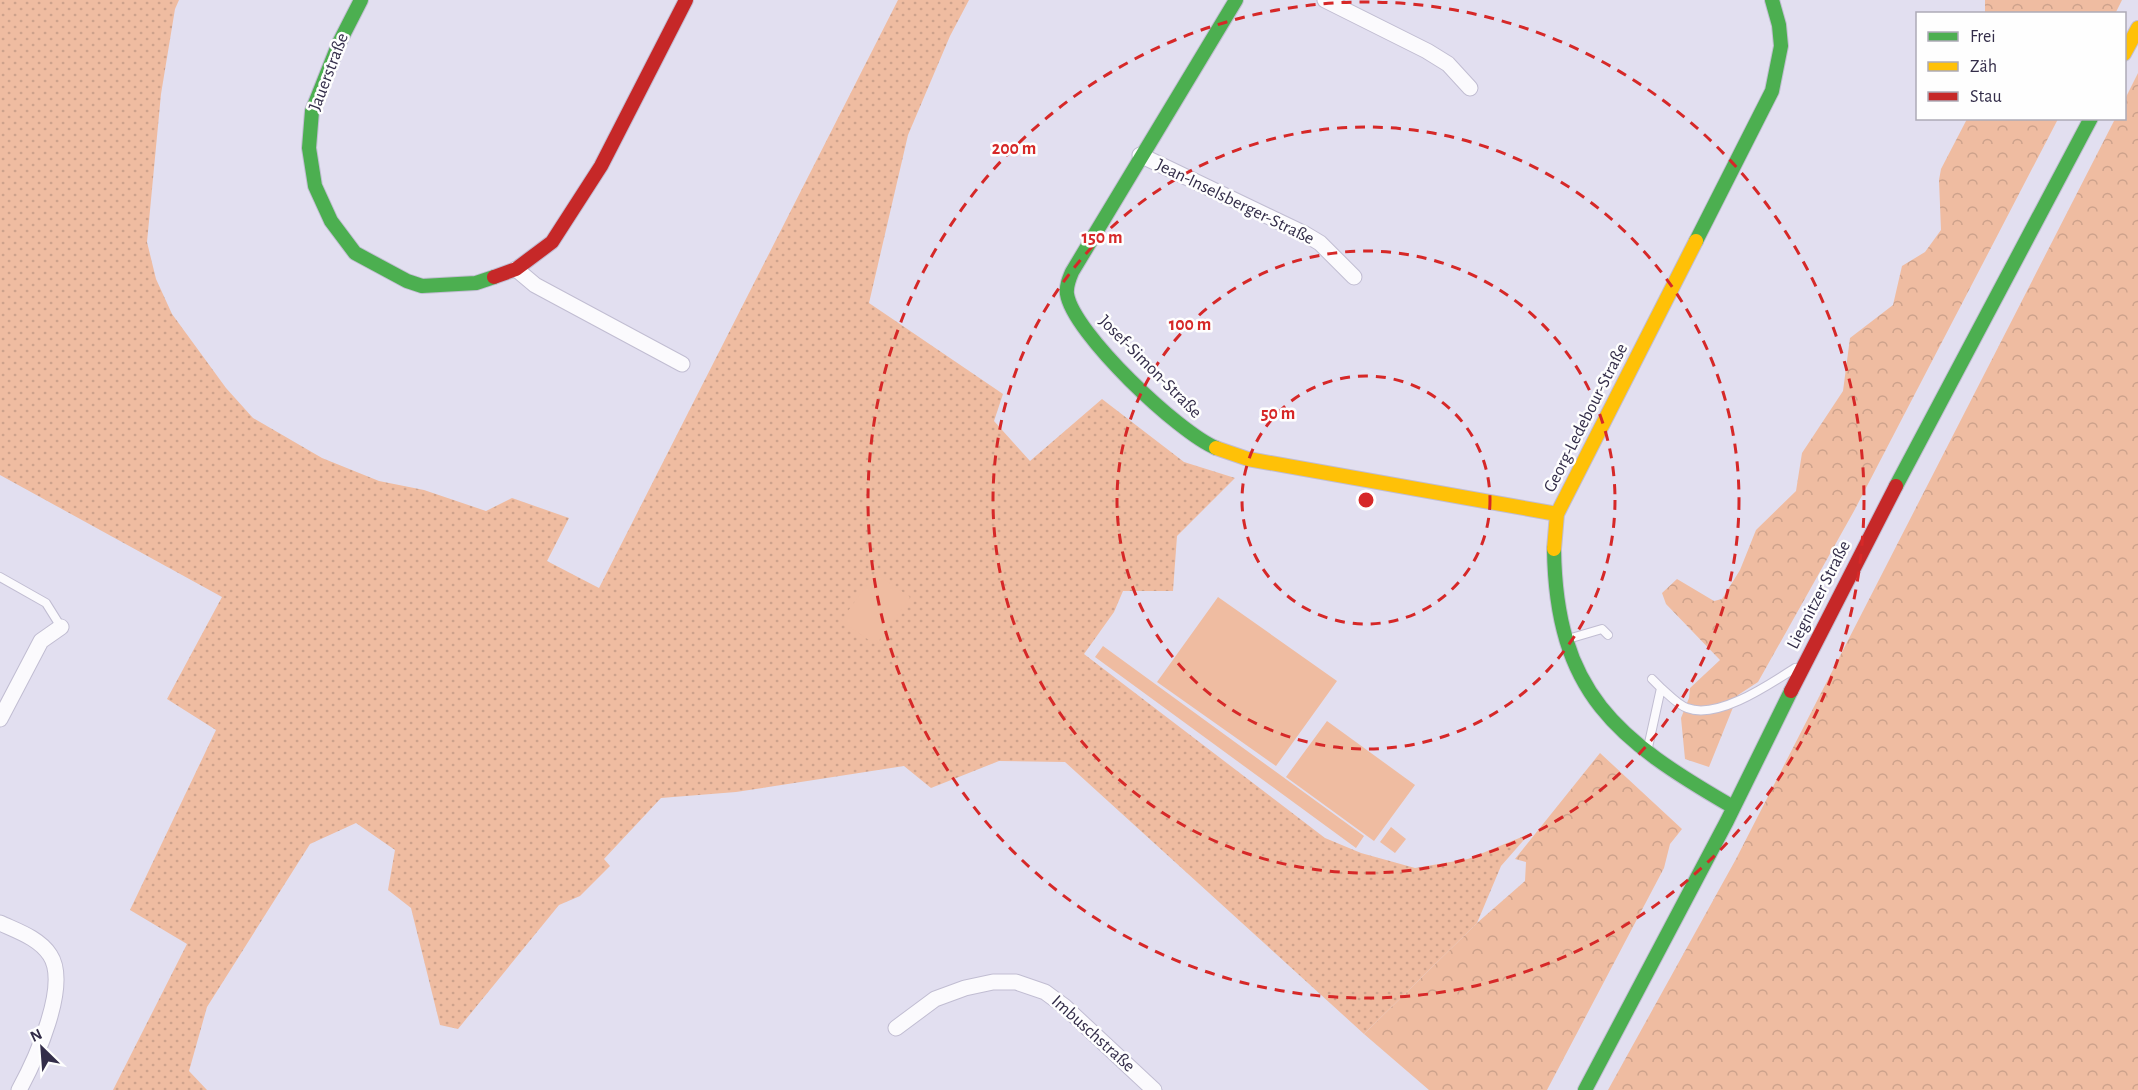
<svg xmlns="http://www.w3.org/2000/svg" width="2138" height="1090" font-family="'Alegreya Sans',sans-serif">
	<defs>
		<pattern id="forest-crowns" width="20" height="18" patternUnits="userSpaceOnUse" patternTransform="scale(1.5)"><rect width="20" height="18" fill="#efbca1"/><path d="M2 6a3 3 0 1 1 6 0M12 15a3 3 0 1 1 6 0" fill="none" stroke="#cda28c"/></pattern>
		<pattern id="park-dots" width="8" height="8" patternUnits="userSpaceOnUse" patternTransform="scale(1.5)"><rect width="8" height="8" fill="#efbca1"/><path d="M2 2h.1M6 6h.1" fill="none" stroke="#cda28c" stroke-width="1.8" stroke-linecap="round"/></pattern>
	</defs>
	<rect width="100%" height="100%" fill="#e2dff0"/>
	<!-- forest -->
	<path fill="url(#forest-crowns)" d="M1985 0H2122L2115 14 1985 13Z
		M2138 73V1090H1608L1736 859 2115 119 2124 118 2125 99Z
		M1967 119H2058L1854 511 1758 682 1738 695 1709 767 1685 759 1681 718 1689 698 1690 688 1720 660 1666 604 1662 593 1677 579 1714 601 1722 599 1740 570 1756 530 1796 491 1802 453 1843 391 1850 338 1893 305 1902 266 1925 252 1941 230 1939 180 1941 169Z
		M1600 753 1682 829 1670 844 1664 868 1547 1090H1429L1364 1034 1477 923 1525 881 1526 862 1515 859Z"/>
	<!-- park -->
	<path fill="url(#park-dots)" d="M0 0H179L175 9 161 94 147 242 156 279 172 314 226 388 253 418 322 458 379 481 424 490 486 511 512 498 569 518 547 561 599 588 898 0H969L950 36 908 135 869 303 1003 394 994 421 1030 461 1102 399 1184 462 1235 478 1177 536 1173 591H1123L1114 612 1084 654 1325 838 1361 853 1415 868 1468 859 1529 834 1501 866 1477 923 1364 1034 1065 762 999 761 931 788 904 766 736 792 661 798 604 859 610 866 580 896 559 905 458 1029 440 1025 411 908 388 890 395 850 356 823 310 844 207 1007 189 1071 207 1090H113L187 944 130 910 216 730 167 699 222 597 0 475Z"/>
	<!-- pitch -->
	<path fill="#efbca1" d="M875 573 910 597 876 645 841 621Z
		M1218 597 1337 681 1276 766 1157 682Z
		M1103 646 1364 836 1356 848 1095 657Z
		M1327 721 1415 785 1374 841 1286 777Z
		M1391 827 1406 839 1395 853 1380 842Z"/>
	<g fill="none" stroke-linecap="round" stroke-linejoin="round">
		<defs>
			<path id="lane" d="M0 577 46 603 61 627
				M1568 639 1602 629 1608 635
				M1661 688C1668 694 1678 705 1687 708 1718 720 1770 684 1795 668
				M1647 752 1661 688 1652 679"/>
			<path id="street" d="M1325 0 1427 51 1448 64 1470 88
				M1140 155 1305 234 1320 243 1354 277
				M516 269 535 285 682 364
				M0 719 41 641 61 627
				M0 923C17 931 39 938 50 955 70 985 35 1061 19 1090
				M896 1028 935 999 965 988 993 982H1016L1045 992 1064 1006 1154 1090"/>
			<path id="fast" d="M361 0 339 43 312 111 309 148 315 186 331 221 355 253 407 281 422 286 476 283 494 277
				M1696 241 1772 91 1781 46 1779 25 1772 0
				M1216 448C1179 433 1073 333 1067 294 1066 286 1069 279 1072 272L1236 0
				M1896 486 2091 118
				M1554 549C1556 693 1617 740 1733 807
				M1585 1090 1727 821 1791 691"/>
			<path id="slow" d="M2124 54 2138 28
				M1216 448 1248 459 1557 514
				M1554 549 1557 514 1696 241"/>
			<path id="jam" d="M494 277 516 269 552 242 601 166 686 0
				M1791 691 1896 486"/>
		</defs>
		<!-- lane casing -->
		<use href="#lane" stroke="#c1bdd2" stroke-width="10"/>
		<!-- street casing -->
		<use href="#street" stroke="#c1bdd2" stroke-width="17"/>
		<!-- fast casing -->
		<use href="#fast" stroke="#c1bdd2" stroke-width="16"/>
		<!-- slow casing -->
		<use href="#slow" stroke="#c1bdd2" stroke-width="16"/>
		<!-- jam casing -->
		<use href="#jam" stroke="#c1bdd2" stroke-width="16"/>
		<!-- lane -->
		<use href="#lane" stroke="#fbfafd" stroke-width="8"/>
		<!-- street -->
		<use href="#street" stroke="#fbfafd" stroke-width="15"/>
		<!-- fast -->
		<use href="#fast" stroke="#4caf50" stroke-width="14"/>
		<!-- slow -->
		<use href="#slow" stroke="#ffc107" stroke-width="14"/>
		<!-- jam -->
		<use href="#jam" stroke="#c62828" stroke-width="14"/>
	</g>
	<!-- distance rings -->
	<g fill="none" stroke="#d62828" stroke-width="3" stroke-dasharray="10 8">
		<circle cx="1366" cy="500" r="124"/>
		<circle cx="1366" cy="500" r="249"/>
		<circle cx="1366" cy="500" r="373"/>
		<circle cx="1366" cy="500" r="498"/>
	</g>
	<g text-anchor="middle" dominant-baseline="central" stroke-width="5" stroke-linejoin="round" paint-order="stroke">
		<!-- street labels -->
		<g font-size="18" fill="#332d49" stroke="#fefefe">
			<text transform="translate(329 72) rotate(-69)">Jauerstraße</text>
			<text transform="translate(1235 202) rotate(26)">Jean-Inselsberger-Straße</text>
			<text transform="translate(1150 367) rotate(45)">Josef-Simon-Straße</text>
			<text transform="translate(1586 418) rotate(-63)">Georg-Ledebour-Straße</text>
			<text transform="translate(1819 595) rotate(-63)">Liegnitzer Straße</text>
			<text transform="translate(1093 1034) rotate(42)">Imbuschstraße</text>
		</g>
	</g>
	<circle cx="1366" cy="500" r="9" fill="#d62828" stroke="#fefefe" stroke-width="3"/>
	<g font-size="18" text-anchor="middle" font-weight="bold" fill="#d62828" stroke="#fefefe" stroke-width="5" stroke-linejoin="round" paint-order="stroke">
		<text x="1014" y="154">200 m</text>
		<text x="1102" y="243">150 m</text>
		<text x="1190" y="330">100 m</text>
		<text x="1278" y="419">50 m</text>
	</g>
	<!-- legend -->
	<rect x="1916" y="12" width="210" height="108" fill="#fefefe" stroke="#adaab6" stroke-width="1.5"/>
	<rect x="1928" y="32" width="30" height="9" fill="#4caf50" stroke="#adaab6" stroke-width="1.5"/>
	<text x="1970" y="42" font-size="18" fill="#332d49">Frei</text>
	<rect x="1928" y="62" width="30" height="9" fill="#ffc107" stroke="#adaab6" stroke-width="1.5"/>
	<text x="1970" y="72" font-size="18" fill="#332d49">Zäh</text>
	<rect x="1928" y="92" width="30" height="9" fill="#c62828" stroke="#adaab6" stroke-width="1.5"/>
	<text x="1970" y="102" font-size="18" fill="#332d49">Stau</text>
	<!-- north arrow -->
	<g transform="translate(42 1048) rotate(335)" stroke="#fefefe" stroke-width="4.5" paint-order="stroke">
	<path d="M0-4.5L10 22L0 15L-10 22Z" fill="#332d49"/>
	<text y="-9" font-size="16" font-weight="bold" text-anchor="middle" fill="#332d49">N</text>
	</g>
</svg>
